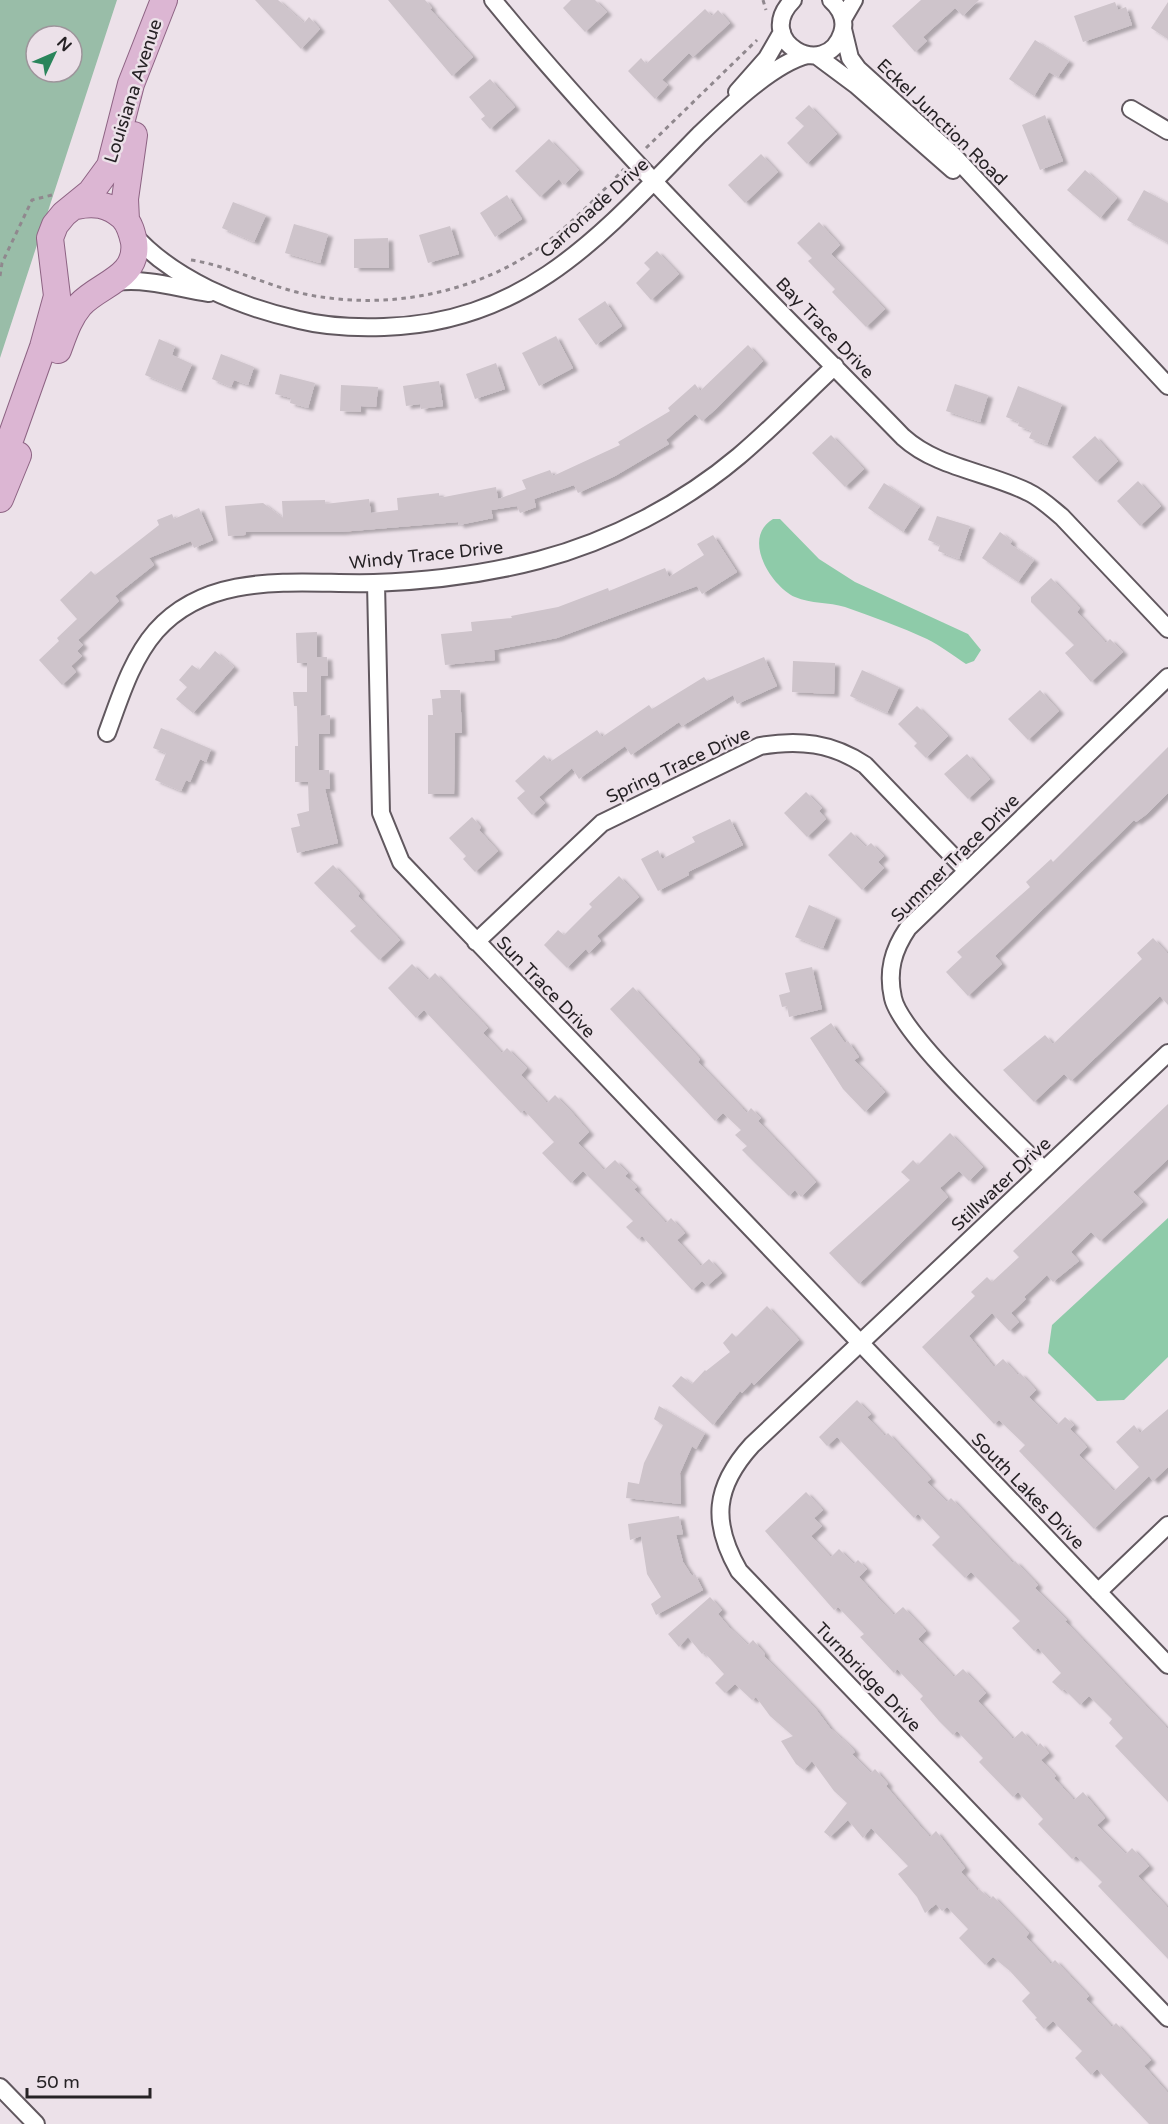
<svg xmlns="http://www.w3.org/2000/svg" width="1168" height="2124" font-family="'Varela Round',sans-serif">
	<defs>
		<filter id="shadow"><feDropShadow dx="5" dy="3" stdDeviation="1.5" flood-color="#0004"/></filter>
	</defs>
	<rect width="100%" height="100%" fill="#ece1e9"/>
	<!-- green -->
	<path fill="#99bda8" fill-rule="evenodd" d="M0 0H117L0 358ZM36 36H72V72H36Z"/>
	<!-- water -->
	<path fill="#8ecba9" d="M773 519H780L819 559 855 582 968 634 981 650 974 661 966 664C954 656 941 646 927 639 901 627 873 617 845 607 829 602 811 604 795 597 771 586 741 538 773 519Z
		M1168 1218V1357L1124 1400 1097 1401 1048 1353 1052 1325Z"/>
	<!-- building -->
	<path fill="#cec4cb" filter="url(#shadow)" d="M255 0H278L304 23 309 17 320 29 301 49Z
		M388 0H425L432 8 430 9 473 57 452 76Z
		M571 0H595L607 12 585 32 563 8Z
		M921 0H979L963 16 955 8 923 37 927 41 915 52 892 26Z
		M1115 2 1118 10 1126 7 1132 25 1083 42 1074 16Z
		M1168 2V39L1151 28Z
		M705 9 712 16 718 10 730 23 693 57 689 53 662 80 668 85 655 99 628 71 641 58 646 64Z
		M1035 40 1069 61 1058 77 1049 72 1034 96 1009 79Z
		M490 79 515 107 490 129 481 119 485 116 469 97Z
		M809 105 837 134 807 164 787 143 804 126 795 118Z
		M1045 115 1063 161 1040 170 1022 125Z
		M549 139 579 170 564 185 559 179 540 197 515 171Z
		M761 154 778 172 745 203 728 185Z
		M1085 170 1117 198 1100 218 1067 190Z
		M1144 190 1168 203V243L1127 220Z
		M507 195 522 219 495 237 480 213Z
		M233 202 266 215 254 242 222 228Z
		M819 222 840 245 831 254 885 309 866 327 832 292 835 289 808 261 812 258 797 243Z
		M294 224 328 234 320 263 285 253Z
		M450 226 459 254 428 263 419 235Z
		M388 238 389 268H354V239Z
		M657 251 679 274 651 300 636 283 650 269 644 263Z
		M605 301 622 326 596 345 578 319Z
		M556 336 573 368 539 386 522 353Z
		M159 339 175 346 172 355 192 364 181 390 145 375Z
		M748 345 763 361 716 409 702 421 695 414 666 440 669 444 615 476 578 493 574 485 534 499 536 507 520 513 517 506 491 510 493 518 459 525 458 522 340 532H246L245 535 228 536 225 506 263 503 283 518 282 501 325 500V504L369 499 371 513 398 510 397 498 439 493V498L496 487 498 499 526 489 522 480 550 470 553 476 620 445 618 442 670 411 668 408 695 384 700 391Z
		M221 354 254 367 248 385 234 380 231 387 212 379Z
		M496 363 505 389 475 399 466 374Z
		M280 374 315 383 308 408 290 403 291 398 275 394Z
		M439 381 443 406 421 409 420 404 406 406 403 386Z
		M955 384 988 395 980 422 946 411Z
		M341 385 378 387 376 407 361 406V412L340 411Z
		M1018 386 1062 404 1047 445 1029 438 1032 431 1018 426 1019 422 1006 417Z
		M831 435 864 469 845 487 812 453Z
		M1095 436 1118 461 1096 482 1072 457Z
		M1138 481 1161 506 1140 526 1117 501Z
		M884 483 920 506 903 532 868 508Z
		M199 508 213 540 194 548 191 541 149 558 154 565 115 596 119 601 78 640 83 645 77 651 82 656 71 666 76 672 62 685 39 660 59 641 57 638 77 619 60 600 91 571 95 575 159 525 157 520 172 514 174 519Z
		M937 516 970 526 959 559 938 551 940 545 928 540Z
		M1000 532 1012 541 1010 544 1034 560 1018 582 982 558Z
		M713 535 737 572 702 594 697 586 557 638 494 650 495 660 445 665 441 634 472 631 471 622 512 618 511 616 558 607 608 588 609 591 665 568 669 577 704 555 697 544Z
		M1051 578 1080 608 1077 612 1106 643 1110 639 1123 652 1091 682 1065 653 1074 645 1031 602V597Z
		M317 632V657H327L328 676H321V716L330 715V734H319V770H329L330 789H325L338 843 297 853 291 828 300 826 297 814 309 811 308 782H295V746H298L297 706H294L293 692H307V663H297L296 633Z
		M215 651 234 667 193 713 176 699 187 687 179 680 192 665 199 670Z
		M764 657 777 686 737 704 733 695 682 726 679 722 631 755 625 746 579 779 572 768 539 797 545 803 532 815 517 798 525 791 515 781 544 755 550 762 597 730 602 737 649 705 652 709 704 677 707 681Z
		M793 661 835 663 834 694 792 692Z
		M862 670 899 687 887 713 850 696Z
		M440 690H460L462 733H455L454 794H428V715H433L432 699 441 698Z
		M1040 690 1059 711 1028 740 1008 719Z
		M917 706 948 736 926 758 914 746 917 743 898 724Z
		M161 728 211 749 206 762 200 759 190 782 186 780 181 791 155 780 166 753 153 748Z
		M1168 747V793L1147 814 1136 822 1134 820 995 956 1002 964 968 996 946 972 962 957 957 952 1030 887 1026 882 1051 859 1053 862Z
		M967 754 990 779 968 799 944 774Z
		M806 792 822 808 819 811 826 819 807 837 784 813Z
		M472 817 481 827 479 830 498 851 475 872 463 859 466 856 449 838Z
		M730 819 743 845 688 872 689 875 658 891 641 859 658 850 662 859 695 842 692 837Z
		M851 832 866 847 871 843 884 856 878 862 884 868 862 890 828 855Z
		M333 865 360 893 358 896 400 940 379 960 350 931 356 926 314 883Z
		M619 876 639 897 597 936 601 941 589 953 586 949 567 968 544 945 558 930 564 935 592 907 589 904Z
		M809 905 836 917 823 948 795 937Z
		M1153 938 1168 954V1005L1160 996 1071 1081 1064 1074 1034 1102 1003 1070 1045 1035 1053 1044 1142 959 1137 953Z
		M412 964 428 980 435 973 488 1028 483 1033 502 1053 507 1048 527 1068 521 1075 547 1103 555 1095 568 1108 589 1132 578 1143 604 1170 615 1160 628 1173 625 1176 637 1187 634 1189 666 1223 671 1218 685 1233 677 1240 701 1266 709 1259 722 1273 707 1286 702 1281 692 1290 642 1236 638 1239 626 1227 633 1221 583 1171 571 1183 542 1153 554 1142 524 1110 521 1113 424 1010 416 1018 388 988Z
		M812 967 822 1009 789 1017 787 1006 782 1007 779 995 790 992 785 973Z
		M633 987 700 1059 698 1062 747 1113 751 1108 761 1118 758 1121 816 1182 801 1197 795 1190 789 1196 756 1164 742 1150 747 1146 735 1135 741 1130 723 1113 715 1121 610 1009Z
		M831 1023 845 1043 848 1041 859 1057 854 1060 885 1092 865 1112 843 1089 810 1038Z
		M1168 1104V1159L1133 1192 1143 1202 1100 1241 1091 1232 1071 1252 1079 1261 1053 1282 1047 1275 1024 1297 1026 1299 1011 1313 1019 1322 1009 1331 992 1313 969 1336 994 1367 1003 1359 1018 1375 1020 1373 1036 1390 1029 1397 1057 1425 1065 1417 1074 1425 1070 1429 1087 1447 1079 1455 1114 1491 1139 1467 1116 1442 1134 1425 1140 1433 1168 1409V1467L1153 1481 1149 1476 1094 1529 1019 1451 1025 1445 999 1420 994 1424 922 1347 975 1296 971 1292 987 1277 992 1282 1019 1257 1013 1251Z
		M950 1133 983 1167 969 1181 959 1171 940 1188 948 1197 859 1284 829 1253 910 1180 901 1172 913 1160 918 1165Z
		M767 1306 799 1340 754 1385 752 1382 742 1393 740 1391 713 1425 672 1386 681 1376 692 1384 705 1370 706 1371 730 1352 723 1343 732 1333 736 1337Z
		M857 1400 871 1414 867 1417 885 1436 888 1433 931 1479 927 1482 947 1502 951 1498 1013 1563 1015 1561 1038 1585 1035 1588 1067 1620 1065 1621 1168 1729V1802L1115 1746 1123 1738 1109 1723 1112 1719 1089 1696 1080 1705 1064 1689 1062 1691 1052 1682 1061 1673 1038 1648 1034 1651 1012 1628 1020 1621 971 1572 965 1578 932 1545 940 1537 918 1514 914 1518 837 1437 827 1446 819 1437Z
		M659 1406 705 1433 696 1449 692 1446 680 1473 681 1504 626 1498 628 1482 639 1484 644 1463 663 1425 654 1419Z
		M806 1492 823 1510 814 1518 822 1526 811 1536 831 1557 839 1549 854 1564 858 1560 867 1569 859 1577 879 1599 894 1615 903 1607 926 1631 918 1639 939 1661 954 1677 963 1669 986 1693 978 1701 1013 1739 1022 1731 1037 1747 1040 1743 1049 1753 1041 1760 1056 1776 1054 1778 1074 1800 1083 1792 1105 1818 1097 1825 1126 1854 1132 1848 1149 1866 1138 1876 1168 1908V1959L1098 1886 1102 1882 1076 1856 1072 1859 1038 1824 1043 1819 1018 1792 1013 1797 979 1762 983 1758 957 1731 953 1735 939 1721 920 1699 923 1696 897 1669 894 1673 860 1637 864 1634 838 1607 834 1610 765 1531Z
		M679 1516 683 1534 676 1535 683 1562 692 1576 695 1574 703 1590 656 1615 651 1604 661 1597 647 1574 641 1536 630 1540 628 1524Z
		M710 1597 722 1610 718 1614 729 1627 748 1645 753 1640 765 1654 764 1656 815 1708 830 1728 851 1747 855 1752 852 1754 871 1773 875 1769 888 1784 886 1786 920 1826 930 1837 936 1831 965 1868 961 1872 978 1891 979 1889 990 1899 993 1896 1029 1933 1026 1937 1051 1964 1055 1960 1089 1996 1086 1999 1112 2027 1116 2023 1151 2060 1144 2066 1168 2093V2124H1149L1097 2069 1091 2075 1075 2058 1082 2051 1053 2021 1044 2029 1035 2019 1037 2018 1022 2001 1030 1993 1010 1971 993 1957 985 1965 959 1938 968 1929 947 1907 942 1911 936 1904 925 1913 917 1897 898 1874 908 1866 871 1828 863 1838 848 1820 830 1837 824 1832 847 1803 834 1791 812 1761 804 1770 796 1764 781 1741 793 1736 770 1716 756 1697 752 1700 735 1684 725 1693 715 1683 724 1674 704 1652 702 1654 688 1637 679 1647 668 1634Z"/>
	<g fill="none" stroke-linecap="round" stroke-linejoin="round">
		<defs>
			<path id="minor" d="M493 0C620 155 764 294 903 437 937 468 988 472 1028 492 1041 498 1051 508 1062 517L1168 629
				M793 0C752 41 826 82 842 33 846 21 841 9 831 0
				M843 19 854 0
				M843 29 850 58 858 69 954 156 1168 386
				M817 56 856 85 953 170
				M737 92 767 58 782 32
				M1131 109 1168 131
				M132 233C172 279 240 307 299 320 327 327 355 328 384 327 529 323 605 231 699 135 725 110 773 63 808 55
				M115 282C149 278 176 288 209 293
				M376 583 381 813 401 862 1168 1665
				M107 733C120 698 131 660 156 631 211 569 299 585 374 583 428 581 486 574 539 560 611 541 682 504 739 456 772 428 803 396 835 366
				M476 942 602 823 760 746C799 739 832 743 865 765L967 871
				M1168 1053 752 1445C714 1487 711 1522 739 1571L1168 2018
				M1044 1170C1012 1137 901 1035 893 998 887 971 893 950 908 928L1168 677
				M1098 1592 1168 1525
				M0 2087 36 2124"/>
			<path id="primary" d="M126 220 125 199 134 135
				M58 350C64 334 69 318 80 305 99 284 139 278 134 242 132 233 130 224 123 217 108 204 94 202 76 206
				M0 468 43 347 57 296 50 238 55 225 64 214 91 192 110 166 131 84 164 0
				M0 499 18 455"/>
		</defs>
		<!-- minor casing -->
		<use href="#minor" stroke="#61585f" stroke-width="20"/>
		<!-- primary casing -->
		<use href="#primary" stroke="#8d6383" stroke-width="28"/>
		<!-- path -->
		<path stroke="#90888e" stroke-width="3" stroke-dasharray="4.5 4.5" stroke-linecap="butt" d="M763 0 766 10
			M646 148 757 40
			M191 260C229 266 263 284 300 293 380 311 468 296 536 250 568 228 597 197 624 169
			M0 276 2 263 32 200 56 194"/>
		<!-- minor -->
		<use href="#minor" stroke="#fff" stroke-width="16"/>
		<!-- primary -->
		<use href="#primary" stroke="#dcb6d3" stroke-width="26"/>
	</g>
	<g text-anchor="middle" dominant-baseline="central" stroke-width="5" stroke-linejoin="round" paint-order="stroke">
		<!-- street labels -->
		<g font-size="18" fill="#262225" stroke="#ece1e9">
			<text transform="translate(133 91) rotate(-72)">Louisiana Avenue</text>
			<text transform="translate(942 122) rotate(44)">Eckel Junction Road</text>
			<text transform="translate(594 208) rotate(-42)">Carronade Drive</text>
			<text transform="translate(825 328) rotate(46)">Bay Trace Drive</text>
			<text transform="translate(426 555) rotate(-6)">Windy Trace Drive</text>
			<text transform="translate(678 765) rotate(-25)">Spring Trace Drive</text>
			<text transform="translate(955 858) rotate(-45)">Summer Trace Drive</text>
			<text transform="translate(546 987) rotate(46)">Sun Trace Drive</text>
			<text transform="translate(1001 1184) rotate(-43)">Stillwater Drive</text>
			<text transform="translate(1028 1491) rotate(46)">South Lakes Drive</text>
			<text transform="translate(868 1677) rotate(46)">Turnbridge Drive</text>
		</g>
	</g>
	<!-- north arrow -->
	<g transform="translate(54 54) rotate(46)"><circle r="28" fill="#ece1e9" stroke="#9d959b" stroke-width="1.5"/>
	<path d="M0-4.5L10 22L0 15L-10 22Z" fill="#2a855b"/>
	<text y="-9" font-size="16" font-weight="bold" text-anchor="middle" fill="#262225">N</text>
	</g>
	<!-- scale -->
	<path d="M27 2088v9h123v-9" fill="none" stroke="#262225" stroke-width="3"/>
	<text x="36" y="2088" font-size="18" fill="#262225" stroke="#ece1e9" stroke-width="4.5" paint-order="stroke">50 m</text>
</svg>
